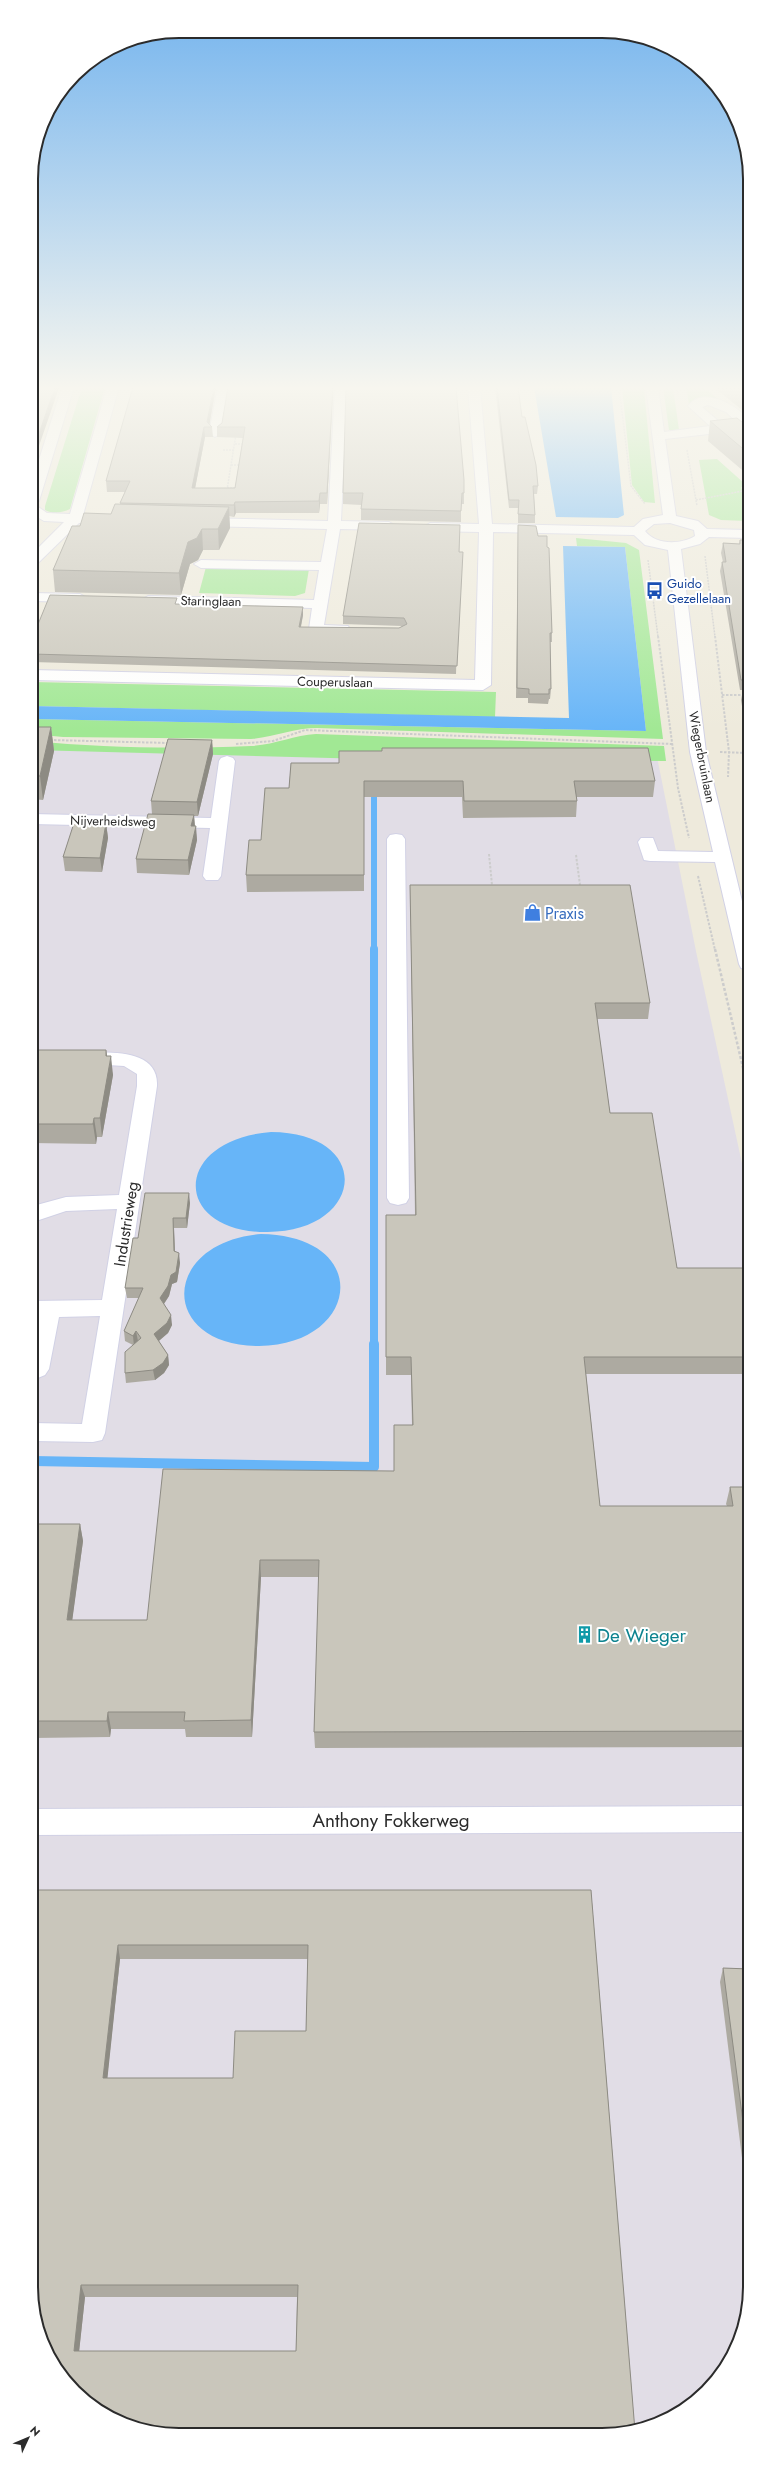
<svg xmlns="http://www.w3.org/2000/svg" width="781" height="2466" font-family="Jost,sans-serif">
	<rect width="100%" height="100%" fill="#eeeadc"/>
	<!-- industrial -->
	<path fill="#e1dde6" d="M32 749 657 757 697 956 748 1191 750 2296 739 2343 713 2385 676 2415 631 2432 46 2353 34 2316Z"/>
	<!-- green -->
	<path fill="#a1e894" d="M82 387H105L70 509C62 513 53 514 45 510V506Z
		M622 387H643L644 389 655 503 644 502 632 485Z
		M663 387H673L679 430H669Z
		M686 387H703L719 400 689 404Z
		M717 459 745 484 741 488 748 493V521L721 520 709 515 699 460Z
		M576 538 626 543 639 550 663 739 317 728C294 728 274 737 251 739L63 737 32 734V719L646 731 625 547 577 546Z
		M206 567 309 569 305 593 295 596 199 593Z
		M32 682 496 692 495 717 32 706Z
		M316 734 664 746 666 761 369 759 32 750V741C104 748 179 749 251 746 274 745 294 735 316 734Z"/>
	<!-- water -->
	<path fill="#67b5f8" d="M534 387H611L624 515 618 518 556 517Z
		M563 546 625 547 646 731 32 719V706L569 718Z
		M271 1132C376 1133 364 1233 266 1232 172 1232 171 1140 271 1132Z
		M261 1234C374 1236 360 1345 259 1346 159 1346 159 1243 261 1234Z"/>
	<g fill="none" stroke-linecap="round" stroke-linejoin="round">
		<!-- stream-far2 -->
		<path stroke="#67b5f8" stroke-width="6" d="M374 787V950"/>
		<!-- stream-far1 -->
		<path stroke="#67b5f8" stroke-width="8" d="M374 949V1345"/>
		<!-- stream -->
		<path stroke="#67b5f8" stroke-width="10" d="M33 1461 374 1467V1344"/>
		<defs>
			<path id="minor" d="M62 387H74L39 501 34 504 47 513 70 514 107 387H119L83 515 111 516 118 520 111 524 79 523 37 564 32 565V554L64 522 44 521 32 514V482Z
				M218 387H230L221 433 215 437 209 433Z
				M335 387H347L341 521 389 522 396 526 389 530 340 529 324 625 348 626 350 629 348 632H311L309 629 312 608 143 603 141 600 148 596 314 600 319 570 201 568 194 564 201 560 321 562 327 529 200 526 193 522 200 518 328 521Z
				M468 387H480L492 524 634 527 643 519 663 515 646 387H658L664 432 710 426 688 406C703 386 736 405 748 419V429L744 430 665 439 676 516 698 521 707 529 748 530V538L709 537 700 544 681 549 706 752 748 926V970L741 968 739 964 715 862 650 861 644 860 638 842 641 838H653L658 851 713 852 690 752 668 550 645 545 634 535 493 532 491 685 483 690 32 680V670L475 680 479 532 430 531 423 527 430 523 479 524ZM708 405 726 412 738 423 723 425 702 407ZM670 523 694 530 695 536C680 545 656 545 645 531L654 524Z
				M32 593 80 594 87 598 80 602 32 601Z
				M227 756 233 758 235 761 221 876 218 880H206L203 876 210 828 32 824V814L211 818 219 761 221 758Z
				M396 834 402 835 405 839 409 1198 406 1203 398 1205 390 1203 387 1198V839L390 835Z
				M82 1053C108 1052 159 1048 157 1086L105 1433 102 1440 93 1442 33 1441V1423L82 1424 100 1316 59 1317 49 1369 45 1375 33 1380V1332L36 1317H33V1301L102 1300 117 1209 66 1211 33 1222V1206L66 1197 119 1195 137 1086V1074L124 1066 75 1063 72 1059 75 1055Z
				M749 1806V1832L33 1835V1809Z"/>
		</defs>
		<!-- minor casing -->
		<use href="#minor" stroke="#d1d1e5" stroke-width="2"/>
		<!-- path-far2 -->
		<path stroke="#ccc" stroke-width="1.5" stroke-dasharray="2 1" stroke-linecap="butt" d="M619 387 631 486 645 504
			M677 387 678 396
			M235 444H244
			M223 450H234
			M687 450 697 506
			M231 465H240
			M227 488H237
			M227 490 236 434
			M696 500 748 490
			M705 556 715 637
			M648 560 658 637
			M32 625 36 614"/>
		<!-- path-far1 -->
		<path stroke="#ccc" stroke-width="2" stroke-dasharray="2.5 1.5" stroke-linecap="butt" d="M658 636 678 788 689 838
			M715 636 729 752 728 777
			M722 695H742
			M50 740 169 743
			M236 744 273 741 305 730 672 744
			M720 752 748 753
			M489 854 492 885
			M576 855 580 885
			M698 876 715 950"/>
		<!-- path -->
		<path stroke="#ccc" stroke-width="2.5" stroke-dasharray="3 2" stroke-linecap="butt" d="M715 949 748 1089"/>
		<!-- minor -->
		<use href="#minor" fill="#fff" fill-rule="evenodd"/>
	</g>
	<!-- wall -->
	<path fill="#adaaa1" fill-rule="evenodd" d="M216 387 209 424 212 427 213 437H205L195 488H235L243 438 217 437V427L222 423 228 387H333L327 504H320L319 513H236L234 517 229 516 230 528 219 550H203L198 560 190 564 181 595 55 592 53 570 80 526 111 514 120 504V503L125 492H107L106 481Z
		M495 387H518L522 417 538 486 537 494H534L535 515V523H518V508H509Z
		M714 387H747L748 415Z
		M710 421 748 427V475L708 441Z
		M343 493H464V504H461V522L361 520V505L343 504Z
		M460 525 456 674 32 662V639L178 604 303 615 301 627 399 628 402 626 343 624V616Z
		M518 525 538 536 547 547 552 633V642H550L551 689 550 699H549L548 704 528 703V698H516Z
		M740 540H748V690H740L720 571 722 562H723L721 553 723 543 739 544Z
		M743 690 748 691V713L743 712 741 700Z
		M32 727H51L54 751 43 800 32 799Z
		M212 740 213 754 198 816H194L195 826 197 840 189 875 137 873 136 859 152 814 151 801Z
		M291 763 655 781 653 797H577V801L576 817 463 818 462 797H364V891L247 892 246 875 261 840 289 788Z
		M106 823 108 838 102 872 65 871 63 857Z
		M410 885 650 1003 648 1019H597L610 1113 677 1268H748L749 1374H586L600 1506H727L726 1504 730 1487H749V1747L315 1748 314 1732 319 1577H261L252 1737H186L185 1729H111L110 1737 33 1738V1524H80L83 1541 72 1620H147L394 1471 412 1425 411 1375H386V1215H415Z
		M32 1050H106L107 1056 113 1075 102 1137H97L96 1144 32 1143Z
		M190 1203 187 1228H174L175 1251 180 1263 177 1282 172 1284 169 1296 164 1304 172 1325 168 1333 159 1341 168 1355 169 1365 164 1373 155 1380 126 1383 125 1373 133 1345 125 1341 124 1331 139 1298H127L125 1288 138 1238Z
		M33 1890H591L635 2431 75 2392ZM120 1959H308L306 2031 233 2078H107ZM85 2297H297L296 2351H79Z
		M723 1968 749 1969 750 2222 720 1982Z"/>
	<!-- shaded-wall -->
	<path fill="#8d8b83" d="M55 387H59V388L32 466V454Z
		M214 387H216L209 427 207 422Z
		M333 387 327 504V493Z
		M204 427 205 437 193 499 192 488Z
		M320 493V504L319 513V501Z
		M235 502 236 513 234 517V505Z
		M229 507 230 528 219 550 218 529Z
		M202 529 203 550 198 560 190 564 181 595 179 573 188 542Z
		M303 607V615L299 635V627Z
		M51 727 54 751 43 800 40 776Z
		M212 740 213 754 198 816 197 802Z
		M194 815 195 829 191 826Z
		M106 823 108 838 102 872 100 858Z
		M196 826 197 840 189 875 188 860Z
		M106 1050 109 1068 111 1056 113 1075 102 1137 100 1118Z
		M94 1118 97 1137 96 1144 93 1124Z
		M189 1193 190 1203 187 1228 186 1218Z
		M173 1218 174 1228 175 1261 174 1251Z
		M179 1253 180 1263 177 1282 172 1284 169 1296 161 1308 160 1298 171 1275Z
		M171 1315 172 1325 168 1333 155 1344 154 1334Z
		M136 1331 138 1341 134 1346 133 1336Z
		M168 1355 169 1365 164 1373 155 1380 153 1370Z
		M80 1524 83 1541 70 1637 67 1620Z
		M260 1560 261 1577 252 1737 251 1720Z
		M108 1712 111 1729 110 1737 107 1721Z
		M118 1945 120 1959 106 2092 103 2078Z
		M81 2285 85 2297 78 2362 74 2351Z"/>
	<!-- building -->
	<path fill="#c9c6bb" stroke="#8d8b83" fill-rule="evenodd" d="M32 387H55L32 454Z
		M133 387H214L207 422 212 427H204L192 488H235L245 427H217L222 423 228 387H333L327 493H320L319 501 235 502 234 505 120 503 130 481H106Z
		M346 387H456L464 480V493H462L461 511 361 509 363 493H343Z
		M497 387H518L522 417H525L536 465 538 486H533L535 515 518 514 519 500H509Z
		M740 387H747V393Z
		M737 418 748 427V453L710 421Z
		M115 504 229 507 218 529H202L197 538 188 542 179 573 53 570 72 526H80L84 513 111 514Z
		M359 523 460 525 459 552H463L457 666 32 654V639L50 595 177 598 175 604 303 607 299 627 399 628 407 624 404 618 343 616Z
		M518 525 536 526 538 536H547V547L549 548 552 633H550L551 689H549V694H529V689L517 688Z
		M740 540H748V680H741L722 562H726L723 543 740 544Z
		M743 690 748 691V702H744Z
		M32 727H51L40 776H32Z
		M168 739 212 740 197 802 151 801Z
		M382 748H648L655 781H574L577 801H464L463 781H364V875H246L249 840H261L265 788H289L291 763H339V751H382Z
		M148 814 194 815 191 826H196L188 860 136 859Z
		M74 823H106L100 858 63 857Z
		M410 885H630L650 1003H595L610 1113H652L677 1268H748L749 1357H584L600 1506H733L730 1487H749V1731L314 1732 319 1560H260L251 1720 184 1721 185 1712H108L107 1721H33V1524H80L67 1620H147L163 1469 394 1471V1425H413L411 1357H386V1215H416Z
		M32 1050H106V1056H111L100 1118H94L93 1124H32Z
		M145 1193H189L186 1218H173L174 1251 179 1253 176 1272 171 1275 168 1286 160 1298 171 1315 167 1323 154 1334 168 1355 163 1363 153 1370 125 1373V1352L141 1338 136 1331 133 1336 124 1331 143 1288H125L133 1238H138Z
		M33 1890H591L635 2431 631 2432H150L113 2420 75 2392 46 2353 34 2316ZM118 1945H308L306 2031H235L233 2078H103ZM81 2285H298L296 2351H74Z
		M723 1968 749 1969 750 2176Z"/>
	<!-- sky -->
	<linearGradient id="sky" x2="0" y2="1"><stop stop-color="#74b4ee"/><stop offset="0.53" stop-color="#f7f6ef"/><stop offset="1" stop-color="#f7f6ef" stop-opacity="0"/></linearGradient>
	<rect width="781" height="732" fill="url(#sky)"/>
	<!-- icons -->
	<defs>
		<symbol id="bus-bare" viewBox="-9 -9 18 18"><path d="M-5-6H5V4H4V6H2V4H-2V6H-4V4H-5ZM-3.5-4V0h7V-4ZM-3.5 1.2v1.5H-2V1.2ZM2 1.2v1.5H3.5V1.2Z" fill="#1a4fb4" stroke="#fff" stroke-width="2.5" paint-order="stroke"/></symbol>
		<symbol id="shop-bare" viewBox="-9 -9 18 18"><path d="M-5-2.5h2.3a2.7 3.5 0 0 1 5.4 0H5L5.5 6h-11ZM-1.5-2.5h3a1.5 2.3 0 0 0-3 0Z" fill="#3f7fe0" stroke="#fff" stroke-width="2.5" paint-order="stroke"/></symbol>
		<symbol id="building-bare" viewBox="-9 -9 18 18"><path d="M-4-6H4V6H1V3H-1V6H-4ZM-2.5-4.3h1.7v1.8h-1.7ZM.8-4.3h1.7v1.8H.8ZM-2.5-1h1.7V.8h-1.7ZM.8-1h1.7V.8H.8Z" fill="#0f9aa8" stroke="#fff" stroke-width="2.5" paint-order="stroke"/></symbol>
	</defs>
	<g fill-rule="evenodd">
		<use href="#bus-bare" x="642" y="578" width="25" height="25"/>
		<use href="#shop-bare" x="520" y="900" width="25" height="25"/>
		<use href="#building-bare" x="572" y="1622" width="25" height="25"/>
	</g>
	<g text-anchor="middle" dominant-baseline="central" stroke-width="4" stroke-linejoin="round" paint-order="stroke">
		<!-- far-transit labels -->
		<g font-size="13" fill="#164399" stroke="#fff" text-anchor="start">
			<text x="667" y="583">Guido<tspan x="667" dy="15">Gezellelaan</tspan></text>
		</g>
		<!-- far-street labels -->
		<g font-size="13" fill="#2b2b2b" stroke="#fff">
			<text transform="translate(211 601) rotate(1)">Staringlaan</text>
			<text transform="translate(335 682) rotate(1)">Couperuslaan</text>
			<text transform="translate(702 757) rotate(79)">Wiegerbruinlaan</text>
			<text transform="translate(113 821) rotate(1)">Nijverheidsweg</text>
		</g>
		<!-- shop labels -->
		<g font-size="16" fill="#366cbe" stroke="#fff" text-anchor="start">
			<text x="545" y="913">Praxis</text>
		</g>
		<!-- street labels -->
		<g font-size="16" fill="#2b2b2b" stroke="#fff">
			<text transform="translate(126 1224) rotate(-81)">Industrieweg</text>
		</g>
		<!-- near-culture labels -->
		<g font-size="19" fill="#0d838f" stroke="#fff" text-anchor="start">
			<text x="597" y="1635">De Wieger</text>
		</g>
		<!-- near-street labels -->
		<g font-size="19" fill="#2b2b2b" stroke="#fff">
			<text x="391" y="1820">Anthony Fokkerweg</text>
		</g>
	</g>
	<!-- crop -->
	<path d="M0 0H781V2466H0ZM179 38H602A141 141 0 0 1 743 179V2287A141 141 0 0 1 602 2428H179A141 141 0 0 1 38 2287V179A141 141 0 0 1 179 38Z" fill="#fff" fill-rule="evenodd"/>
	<path fill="none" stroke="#2b2b2b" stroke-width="2" d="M179 38H602A141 141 0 0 1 743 179V2287A141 141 0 0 1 602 2428H179A141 141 0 0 1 38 2287V179A141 141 0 0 1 179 38Z"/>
	<!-- north arrow -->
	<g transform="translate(28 2438) rotate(46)" stroke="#ffffff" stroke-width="3" paint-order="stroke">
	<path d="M0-3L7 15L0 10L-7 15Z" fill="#2b2b2b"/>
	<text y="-6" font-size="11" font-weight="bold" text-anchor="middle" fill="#2b2b2b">N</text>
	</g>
</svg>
